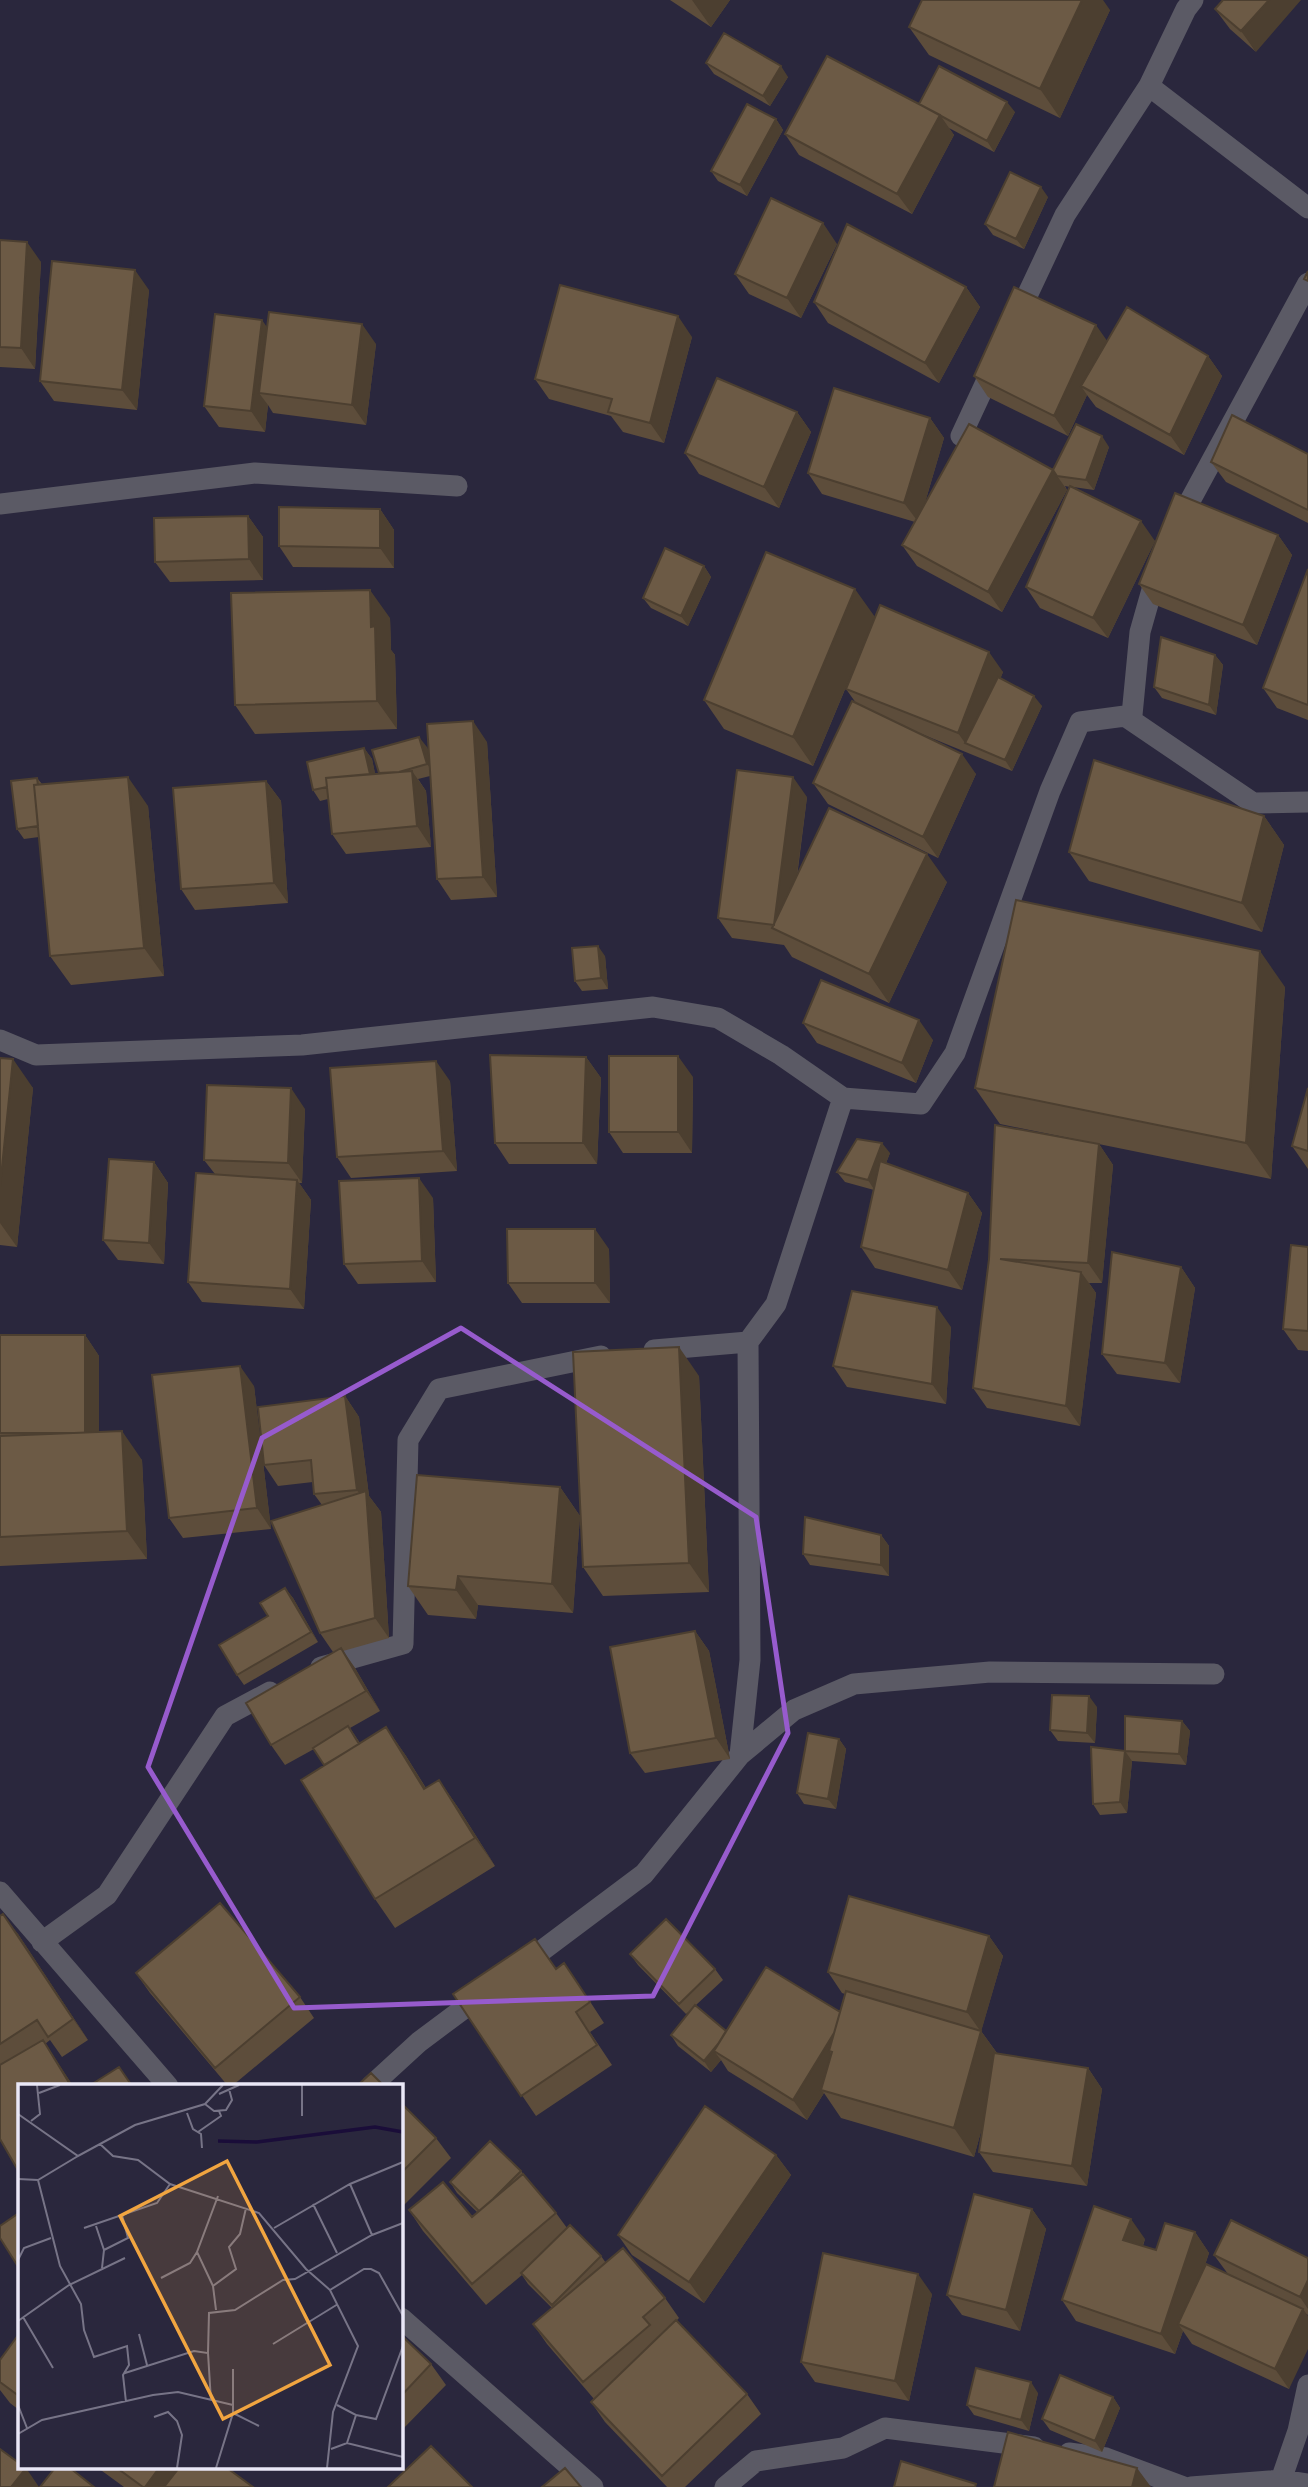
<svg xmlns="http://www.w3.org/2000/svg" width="1308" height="2487" font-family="'DM Sans',sans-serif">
	<rect width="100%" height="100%" fill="#2a273d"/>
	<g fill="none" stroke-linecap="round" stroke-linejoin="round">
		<!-- street -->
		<path stroke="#5b5a65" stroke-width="21" d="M1149 86 1308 208
			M1017 317 1065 215 1149 86 1186 9 1193 0
			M961 436 994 365
			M0 504 255 473 457 486
			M1178 523 1308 283
			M1157 572 1140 632 1132 715 1125 716 1253 803 1308 802
			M0 1040 36 1055 302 1045 653 1007 718 1018 781 1055 843 1098 921 1104 955 1053 1050 791 1080 722 1125 716
			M654 1350 748 1342 776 1304 843 1098
			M321 1667 403 1644 408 1440 439 1389 601 1356
			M740 1755 794 1710 854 1684 990 1672 1214 1674
			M0 1892 168 2086
			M42 1942 107 1895 225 1716 270 1692
			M520 1967 644 1874 740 1755 750 1660 748 1342
			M371 2086 419 2042 486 1992
			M401 2318 593 2487
			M1069 2453 1106 2458 1184 2487
			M1281 2480 1298 2431 1308 2385
			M725 2487 756 2461 843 2448 885 2428 1034 2447
			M1191 2487 1281 2480 1308 2484"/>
	</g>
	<!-- wall -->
	<path fill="#5d4d3b" d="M670 0H730L711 27Z
		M1223 0 1256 52 1230 29 1215 9Z
		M1110 10 1060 118 929 55 909 27Z
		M706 63 788 77 770 106 714 74Z
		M919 104 1015 112 994 152 949 128 954 135 912 214 799 155 785 134Z
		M776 119 783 130 747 196 718 181 711 171Z
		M1048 197 1024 249 993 235 985 224Z
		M0 240 41 262 35 369 0 367Z
		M837 244 801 318 749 294 735 274Z
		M966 287 980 307 939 383 828 323 814 302Z
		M149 290 137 410 54 401 40 381Z
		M267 328 376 344 366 425 273 413 268 405 265 432 219 427 204 406Z
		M692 337 664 443 623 432 611 416 549 399 535 379Z
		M1107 341 1208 356 1222 376 1184 455 1096 407 1087 395 1068 436 988 397 974 376Z
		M797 412 811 432 779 508 699 474 685 453Z
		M930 418 944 438 924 506 1053 470 1109 447 1094 490 1073 487 1155 541 1108 638 1040 608 1026 587 1070 487 1065 486 1067 490 1002 612 917 566 902 545 915 522 822 494 808 473Z
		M1308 454V523L1226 482 1211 462Z
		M380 509 394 530V568L293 567 279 546Z
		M248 516 263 537V580L170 582 155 562Z
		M1278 535 1292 555 1257 645 1153 604 1139 584Z
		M704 566 711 577 688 626 651 608 643 598Z
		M1308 569V720L1277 708 1263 688Z
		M875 617 1003 672 1000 679 1042 706 1012 771 907 728 976 774 938 858 828 804 813 783 856 703 846 689 869 632 813 766 724 729 704 700Z
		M390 618 391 650 395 655 397 729 255 734 235 705Z
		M1215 655 1223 665 1216 715 1162 698 1154 687Z
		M487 742 497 897 451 900 437 879 430 776 418 779 426 791 431 847 346 854 332 834 328 799 320 801 313 790 364 748 372 759 375 774 379 773 427 747 429 754Z
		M37 778 42 784 148 806 164 976 71 985 50 956 39 837 24 839 17 829Z
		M266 781 281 801 288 903 195 910 181 889Z
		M807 797 797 877 947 882 889 1003 792 957 784 945 732 938 718 918Z
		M1264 816 1284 845 1262 932 1089 881 1069 852Z
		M605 956 608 989 582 991 575 981Z
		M1285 987 1271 1179 1000 1124 975 1088Z
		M803 1023 933 1040 916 1083 817 1043Z
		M586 1057 601 1078 597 1164H509L495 1143Z
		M0 1058 33 1088 17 1247 0 1245Z
		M693 1077 692 1153H623L609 1132Z
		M450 1081 457 1171 351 1178 337 1157Z
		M1308 1088V1169L1292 1146Z
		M305 1109 302 1183H299L311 1200 304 1309 202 1302 188 1282 215 1174 204 1160Z
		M1099 1144 1113 1165 1102 1283H1089L1096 1293 1080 1426 987 1408 973 1388 989 1259Z
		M890 1153 886 1163 968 1193 982 1213 962 1290 875 1268 861 1247 874 1190 845 1182 837 1172Z
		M154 1162 168 1183 164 1264 118 1260 103 1240Z
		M433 1198 436 1282 358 1284 344 1264Z
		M1308 1247V1351L1298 1350 1283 1329Z
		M609 1249 610 1303H522L508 1283Z
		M1181 1267 1195 1288 1180 1383 1117 1374 1102 1354Z
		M951 1327 946 1404 847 1387 833 1366Z
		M0 1335H85L99 1356V1432L142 1460 147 1559 0 1566Z
		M699 1376 709 1592 603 1596 583 1567Z
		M254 1386 271 1529 183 1538 169 1518Z
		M345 1396 359 1417 369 1496 381 1512 389 1638 343 1651 355 1668 380 1711 350 1728 360 1743 386 1727 406 1756 426 1788 439 1780 459 1809 495 1866 395 1928 375 1899 324 1765 314 1749 285 1765 271 1745 333 1652 320 1633 322 1505 314 1494 313 1482 278 1486 264 1465Z
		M560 1487 580 1516 573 1613 478 1605 476 1619 428 1615 408 1586Z
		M881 1535 889 1546V1576L810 1565 803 1554Z
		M285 1588 293 1598 318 1642 244 1685 237 1675 268 1616Z
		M695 1631 709 1651 730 1759 645 1773 630 1753Z
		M1097 1707 1095 1743 1058 1741 1050 1730Z
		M1182 1721 1190 1731 1186 1765 1132 1761 1127 1813 1100 1815 1093 1804 1125 1751Z
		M839 1739 846 1749 836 1809 804 1804 797 1793Z
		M0 1916 18 1934 88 2040 62 2057 50 2040 45 2044 73 2086H19L0 2139Z
		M989 1936 1003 1956 981 2031 997 2053 1088 2068 1102 2089 1087 2186 993 2172 979 2152 983 2124 974 2157 841 2118 824 2093 807 2120 728 2071 721 2060 711 2072 678 2046 671 2035 691 2010 686 2014 638 1965 630 1954 715 1969 723 1980 696 2005 726 2031 840 2012 845 1994 842 1993 828 1972Z
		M556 1969 578 1983 604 2023 590 2032 612 2065 536 2116 453 1994Z
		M136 1973 300 1997 314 2018 232 2086H228L150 1993Z
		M401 2103 436 2138 451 2158 401 2208Z
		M776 2155 791 2175 704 2303 632 2255 618 2235Z
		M521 2171 556 2213 567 2228 601 2256 606 2263 665 2298 679 2318 676 2321 747 2394 761 2414 685 2487H667L605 2422 591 2402 594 2399 547 2344 533 2324 552 2308 528 2284 522 2275 486 2305 423 2231 409 2210 472 2217 477 2212 457 2193 450 2182Z
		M1032 2209 1046 2229 1020 2331 962 2315 947 2295Z
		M1195 2232 1209 2253 1204 2268 1228 2274 1214 2255 1308 2258V2315L1306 2314 1289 2389 1192 2344 1183 2331 1175 2354 1076 2321 1062 2300 1145 2239 1143 2246 1156 2250Z
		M932 2294 909 2401 815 2382 801 2362Z
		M19 2334V2410L10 2403 0 2390V2360Z
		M401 2335 431 2364 446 2385 401 2431Z
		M1038 2393 1029 2431 974 2415 967 2405Z
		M1113 2397 1120 2408 1102 2452 1050 2430 1042 2419Z
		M98 2468H227L253 2487H124Z"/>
	<!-- shaded-wall -->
	<path fill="#4c3f30" d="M692 0H730L711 27Z
		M1082 0H1103L1110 10 1060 118 1040 89Z
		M1269 0H1301L1256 52 1241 31Z
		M781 66 788 77 770 106 763 96Z
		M1007 102 1015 112 994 152 987 141Z
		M940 115 954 135 912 214 897 194Z
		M776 119 783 130 747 196 740 185Z
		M1041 187 1048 197 1024 249 1016 239Z
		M823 223 837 244 801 318 787 298Z
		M27 242 41 262 35 369 21 348Z
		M135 270 149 290 137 410 122 390Z
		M966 287 980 307 939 383 925 363Z
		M678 316 692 337 664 443 650 423Z
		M262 320 276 340 259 393 268 405 265 432 251 411Z
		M362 324 376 344 366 425 352 405Z
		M1096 325 1110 345 1081 386 1087 395 1068 436 1054 416Z
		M1208 356 1222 376 1184 455 1170 435Z
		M797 412 811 432 779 508 764 487Z
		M930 418 944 438 919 523 904 503Z
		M1102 436 1109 447 1094 490 1086 480Z
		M1053 470 1067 490 1002 612 988 592Z
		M380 509 394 530V568L380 548Z
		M248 516 263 537V580L249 559Z
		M1141 521 1155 541 1108 638 1093 618Z
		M1278 535 1292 555 1257 645 1243 625Z
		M704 566 711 577 688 626 681 616Z
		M855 589 875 617 813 766 793 737Z
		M370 590 390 618 391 650 395 655 397 729 377 701 371 627Z
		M989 652 1003 672 974 747 965 743 972 753 958 733Z
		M1215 655 1223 665 1216 715 1209 705Z
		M1034 696 1042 706 1012 771 1005 760Z
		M473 721 487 742 497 897 483 877Z
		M419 737 427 747 435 774 427 764Z
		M364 748 372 759 378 787 371 777Z
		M962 754 976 774 938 858 923 837Z
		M412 771 426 791 431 847 417 826Z
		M128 777 148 806 164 976 144 948Z
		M793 777 807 797 789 936 774 925Z
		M266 781 281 801 288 903 274 883Z
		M1264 816 1284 845 1262 932 1242 903Z
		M927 854 947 882 889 1003 869 974Z
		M598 946 605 956 608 989 601 978Z
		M1260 951 1285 987 1271 1179 1246 1143Z
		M919 1020 933 1040 916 1083 902 1063Z
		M678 1056 693 1077 692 1153 678 1132Z
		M586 1057 601 1078 597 1164 583 1143Z
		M13 1059 33 1088 17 1247 0 1223V1187Z
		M436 1061 450 1081 457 1171 443 1151Z
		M291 1088 305 1109 302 1183 288 1163Z
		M882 1143 890 1153 875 1191 868 1180Z
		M1099 1144 1113 1165 1102 1283 1088 1263Z
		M154 1162 168 1183 164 1264 149 1243Z
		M419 1178 433 1198 436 1282 422 1261Z
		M297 1180 311 1200 304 1309 290 1289Z
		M968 1193 982 1213 962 1290 948 1270Z
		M595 1229 609 1249 610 1303 595 1283Z
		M1181 1267 1195 1288 1180 1383 1165 1363Z
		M1081 1272 1096 1293 1080 1426 1066 1406Z
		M937 1307 951 1327 946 1404 932 1384Z
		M85 1335 99 1356V1453L85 1433Z
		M679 1347 699 1376 709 1592 689 1563Z
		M240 1366 254 1386 271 1529 257 1508Z
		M345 1396 359 1417 369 1496 381 1512 389 1638 375 1618 367 1505 357 1490Z
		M122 1431 142 1460 147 1559 127 1531Z
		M560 1487 580 1516 573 1613 552 1584Z
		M881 1535 889 1546V1576L881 1565Z
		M458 1576 478 1605 476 1619 456 1590Z
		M285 1588 293 1598 318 1642 311 1632Z
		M695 1631 709 1651 730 1759 716 1738Z
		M341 1648 355 1668 380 1711 366 1691Z
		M1089 1696 1097 1707 1095 1743 1087 1733Z
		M1182 1721 1190 1731 1186 1765 1179 1754Z
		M386 1727 406 1756 444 1818 424 1789Z
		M839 1739 846 1749 836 1809 828 1799Z
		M1125 1751 1132 1761 1127 1813 1120 1802Z
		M439 1780 459 1809 495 1866 475 1838Z
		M3 1914 18 1934 88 2040 73 2019Z
		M989 1936 1003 1956 981 2032 967 2012Z
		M844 2015 832 2052 829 2051 840 2067 821 2090 824 2093 807 2120 793 2100Z
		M981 2031 1001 2059 974 2157 954 2128Z
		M728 2032 714 2051 721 2060 711 2072 704 2061Z
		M43 2040 57 2061 73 2086H71Z
		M1088 2068 1102 2089 1087 2186 1072 2166Z
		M776 2155 791 2175 704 2303 689 2282Z
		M1032 2209 1046 2229 1020 2331 1006 2310Z
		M1131 2219 1145 2239 1137 2260 1123 2240Z
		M1195 2232 1209 2253 1184 2327 1178 2324 1183 2331 1175 2354 1161 2334Z
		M918 2274 932 2294 909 2401 895 2381Z
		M1308 2280V2309L1300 2297Z
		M1303 2309 1308 2316V2349L1289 2389 1275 2369Z
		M1031 2382 1038 2393 1029 2431 1021 2420Z
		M1113 2397 1120 2408 1102 2452 1095 2441Z
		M26 2468 39 2487H11Z
		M159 2468H200L186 2487H145Z
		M1137 2468 1151 2487H1132Z"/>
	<!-- building -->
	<path fill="#6c5a45" stroke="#4c3f30" stroke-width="2" d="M922 0H1082L1040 89 909 27Z
		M1223 0H1269L1241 31 1215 9Z
		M724 33 781 66 763 96 706 63Z
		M827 56 940 115 897 194 785 134Z
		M939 66 1007 102 987 141 919 104Z
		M747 104 776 119 740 185 711 171Z
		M1010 172 1041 187 1016 239 985 224Z
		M771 198 823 223 787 298 735 274Z
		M847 224 966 287 925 363 814 302Z
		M0 240 27 242 21 348 0 347Z
		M52 261 135 270 122 390 40 381Z
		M1308 271V281L1304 279Z
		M560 285 678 316 650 423 608 412 612 399 535 379Z
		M1014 287 1096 325 1054 416 974 376Z
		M1127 307 1208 356 1170 435 1081 386Z
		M269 312 362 324 352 405 259 393Z
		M215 314 262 320 251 411 204 406Z
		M717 378 797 412 764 487 685 453Z
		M834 388 930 418 904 503 808 473Z
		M1232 415 1308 454V510L1211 462Z
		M969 424 1053 470 988 592 902 545Z
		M1076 424 1102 436 1086 480 1057 476 1053 470Z
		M1070 486 1141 521 1093 618 1026 587Z
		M1175 493 1278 535 1243 625 1139 584Z
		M279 507 380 509V548L279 546Z
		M248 516 249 559 155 562 154 518Z
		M665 548 704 566 681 616 643 598Z
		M766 552 855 589 793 737 704 700Z
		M1308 569V705L1263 688Z
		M370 590 371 627 375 626 377 701 235 705 231 593Z
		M880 605 989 652 958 733 846 689Z
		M1161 637 1215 655 1209 705 1154 687Z
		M998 677 1034 696 1005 760 965 743Z
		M852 701 962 754 923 837 813 783Z
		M473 721 483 877 437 879 427 724Z
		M419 737 427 764 399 772 379 773 372 750Z
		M364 748 370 774 326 778 327 787 313 790 307 762Z
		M1094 760 1264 816 1242 903 1069 852Z
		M737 770 793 777 774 925 718 918Z
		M412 771 417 826 332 834 326 778Z
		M128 777 144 948 50 956 34 785Z
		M37 778 38 785H34L38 826 17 829 11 781Z
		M266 781 274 883 181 889 173 788Z
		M829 808 927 854 869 974 772 928Z
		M1016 900 1260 951 1246 1143 975 1088Z
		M598 946 601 978 575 981 572 948Z
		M821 980 919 1020 902 1063 803 1023Z
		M490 1055 586 1057 583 1143H495Z
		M609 1056H678V1132H609Z
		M0 1058 13 1059 0 1187Z
		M436 1061 443 1151 337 1157 330 1068Z
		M207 1085 291 1088 288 1163 204 1160Z
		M1308 1088V1151L1292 1146Z
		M995 1125 1099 1144 1088 1263 1000 1259 1081 1272 1066 1406 973 1388 989 1259Z
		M857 1139 882 1143 868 1180 837 1172Z
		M109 1159 154 1162 149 1243 103 1240Z
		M880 1161 968 1193 948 1270 861 1247Z
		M196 1173 297 1180 290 1289 188 1282Z
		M419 1178 422 1261 344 1264 339 1181Z
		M507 1229H595V1283H508Z
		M1291 1245 1308 1247V1331L1283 1329Z
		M1112 1252 1181 1267 1165 1363 1102 1354Z
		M852 1291 937 1307 932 1384 833 1366Z
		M0 1335H85V1433H0Z
		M679 1347 689 1563 583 1567 573 1352Z
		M240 1366 257 1508 169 1518 152 1375Z
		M345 1396 357 1490 314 1494 311 1460 264 1465 258 1407Z
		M122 1431 127 1531 0 1537V1436Z
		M417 1475 560 1487 552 1584 458 1576 456 1590 408 1586Z
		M366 1491 375 1618 320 1633 271 1521Z
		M805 1517 881 1535V1565L803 1554Z
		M285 1588 311 1632 237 1675 219 1645 268 1616 260 1603Z
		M695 1631 716 1738 630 1753 610 1647Z
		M341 1648 366 1691 271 1745 246 1703Z
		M1052 1695 1089 1696 1087 1733 1050 1730Z
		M1125 1716 1182 1721 1179 1754 1125 1751 1120 1802 1093 1804 1091 1747 1125 1751Z
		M348 1726 359 1744 324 1765 313 1748Z
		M386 1727 424 1789 439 1780 475 1838 375 1899 301 1780Z
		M808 1733 839 1739 828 1799 797 1793Z
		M849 1896 989 1936 967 2012 828 1972Z
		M220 1903 300 1997 215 2068 136 1973Z
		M3 1914 73 2019 48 2037 37 2020 0 2044V1916Z
		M666 1919 715 1969 679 2004 630 1954Z
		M535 1939 556 1969 564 1963 590 2002 576 2012 597 2045 521 2096 453 1994Z
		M766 1967 840 2012 834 2033 793 2100 714 2051Z
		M846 1991 981 2031 954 2128 821 2090 832 2052 829 2051Z
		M695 2005 726 2031 718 2044 704 2061 671 2035Z
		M43 2040 71 2086H19V2172L0 2139V2065Z
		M994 2053 1088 2068 1072 2166 979 2152Z
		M119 2067 132 2086H89Z
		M371 2073 384 2086H357Z
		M401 2103 436 2138 401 2173Z
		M705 2106 776 2155 689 2282 618 2235Z
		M490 2141 521 2171 493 2199 479 2211 450 2182Z
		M523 2174 556 2213 472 2284 409 2210 443 2182 472 2217Z
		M974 2194 1032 2209 1006 2310 947 2295Z
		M1094 2206 1131 2219 1123 2240 1156 2250 1165 2223 1195 2232 1161 2334 1062 2300Z
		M19 2213V2268L0 2238V2226Z
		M1231 2220 1308 2258V2280L1300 2297 1214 2255Z
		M570 2225 601 2256 552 2305 521 2273Z
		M623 2248 665 2298 643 2317 650 2325 583 2382 533 2324Z
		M823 2253 918 2274 895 2381 801 2362Z
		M1206 2264 1303 2309 1275 2369 1178 2324Z
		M676 2320 747 2394 662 2476 591 2402Z
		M19 2334V2396L0 2382V2360Z
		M401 2335 431 2364 401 2396Z
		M976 2368 1031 2382 1021 2420 967 2405Z
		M1060 2375 1113 2397 1095 2441 1042 2419Z
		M1008 2432 1137 2468 1132 2487H994Z
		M431 2446 472 2487H388Z
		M0 2449 19 2463V2468H26L11 2487H0Z
		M901 2461 976 2484 975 2487H894Z
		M55 2468H70L94 2487H40Z
		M117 2468H159L145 2487H143Z
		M179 2468H227L253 2487H164Z
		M565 2468 581 2487H542Z"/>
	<!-- marked area -->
	<path fill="none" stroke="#975bcd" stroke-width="5" stroke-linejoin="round" d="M461 1328 756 1517 788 1733 653 1996 294 2008 148 1767 262 1438Z"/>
	<!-- overview -->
	<g transform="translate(18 2084)">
		<rect width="385" height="385" fill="#2a273d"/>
		<path fill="none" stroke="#1a0d39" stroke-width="3.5" d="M200 57 239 58 357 43 385 48"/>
		<path fill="none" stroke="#777487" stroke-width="2" d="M284 1V32M21 9 42 1M201 10 221 1M187 20 196 27 208 26 214 16 211 5M169 29 175 45 183 50 184 64M0 30 60 72 117 41 187 20 205 1M13 37 22 30 19 1M180 48 203 32 201 27M82 60 95 72 120 76 152 100 241 129 288 185 312 206 340 262 315 328 309 384M0 95 20 96 60 72M20 96 42 182 63 220 66 246 76 273 109 262 111 281 105 291 108 318M332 100 354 151M295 120 319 169M78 142 86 166M66 144 139 119 152 100M256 144 332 100 385 78M0 176 6 164 33 154M84 184 86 166 110 154 104 131M143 194 172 179 179 168M195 202 179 168 200 112M312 206 346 185H353L361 189 385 232M198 226 195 202 218 185 211 163 222 150 228 124M5 233 35 284M0 237 51 201 107 174M121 250 129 281M255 260 320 220M190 269 191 229 217 226 265 196 277 195 354 151 385 139M107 289 176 267 190 269 193 317M0 321 9 344M319 321 338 331 329 359M215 329 241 342M338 331 358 335 385 262M136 333 150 328 159 337 164 351 159 384M0 350 24 336 135 311 160 308 215 321M313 365 329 359 385 373M198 384 215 329V285"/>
		<path fill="#f1a540" fill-opacity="0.15" stroke="#f1a540" stroke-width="3.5" d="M209 77 312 281 205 335 102 132Z"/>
		<rect width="385" height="385" fill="none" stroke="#eae8f7" stroke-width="3.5"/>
	</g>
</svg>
